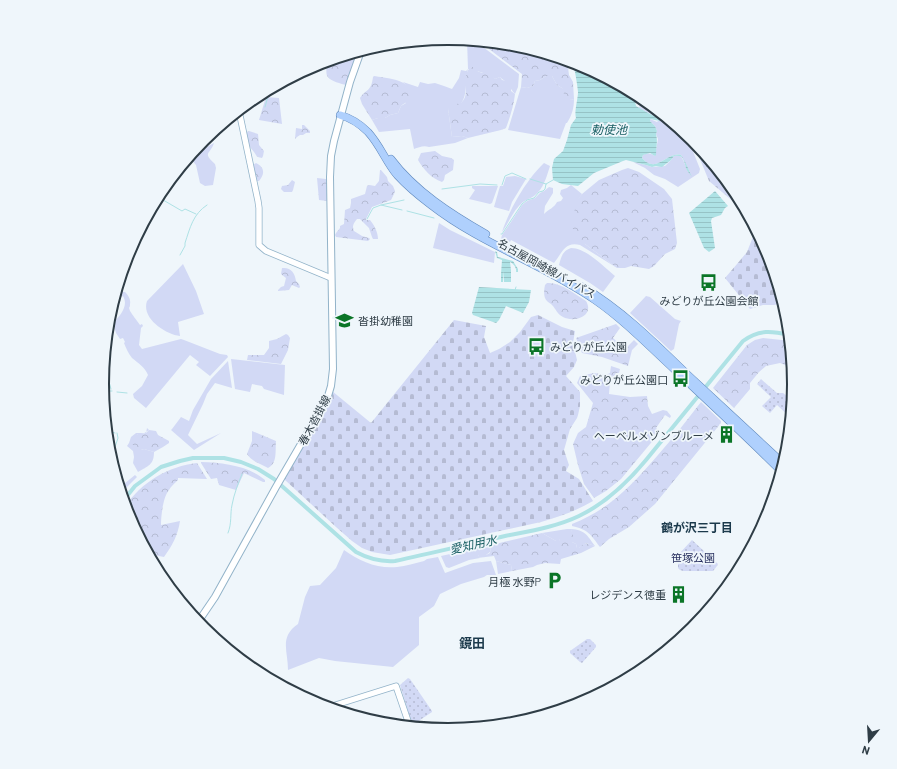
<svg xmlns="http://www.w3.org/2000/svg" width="897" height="769" font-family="Barlow,'Noto Sans JP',sans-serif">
	<defs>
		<pattern id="forest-crowns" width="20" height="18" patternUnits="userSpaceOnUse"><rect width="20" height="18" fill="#d2d9f5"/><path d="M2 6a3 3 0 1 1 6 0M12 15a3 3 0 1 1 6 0" fill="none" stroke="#b5bbd3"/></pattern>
		<pattern id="cemetery-stones" width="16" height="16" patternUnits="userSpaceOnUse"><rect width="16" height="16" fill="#d2d9f5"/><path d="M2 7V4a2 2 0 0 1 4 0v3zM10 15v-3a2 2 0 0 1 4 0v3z" fill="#b5bbd3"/></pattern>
		<pattern id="park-dots" width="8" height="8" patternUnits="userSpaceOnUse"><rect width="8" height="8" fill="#d2d9f5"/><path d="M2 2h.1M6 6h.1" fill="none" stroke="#b5bbd3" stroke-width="1.8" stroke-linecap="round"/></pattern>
		<pattern id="water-rules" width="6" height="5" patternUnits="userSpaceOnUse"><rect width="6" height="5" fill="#aee2e5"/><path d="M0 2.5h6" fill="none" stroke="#96c3c6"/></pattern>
	</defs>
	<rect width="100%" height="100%" fill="#eff6fb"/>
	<!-- grass -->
	<path fill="#d2d9f5" d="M467 40 475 41 519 74 518 87 515 94C511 90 509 85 505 81 503 80 501 78 500 77L495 79C487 73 477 71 468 69 465 78 468 98 460 104 457 106 452 107 448 109L452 137 462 136 468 138 455 143 429 147C424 145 419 147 414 149L410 129 379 132 372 120 378 118H385L390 115 398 113 401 106 406 103 407 86 403 82 418 87 420 82 428 84 435 83 444 86 452 89 459 78 461 70 466 71 468 69Z
		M546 76H552L557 85 562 88 571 100 574 99C574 108 572 115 567 123H566L560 139 508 130 521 87 527 88 533 86 535 81 540 80Z
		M640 96 641 97 660 112C653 110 640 105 640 96Z
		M640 106 652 113 667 117 672 122 692 149 700 169 699 173 678 187 665 179 654 175 645 168 633 162 646 165 652 167 665 166 671 160 674 156 679 155C685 159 685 169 690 173L681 155C667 151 657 175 642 158L643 155C648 153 650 153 655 156L658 139 656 134 657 131 655 126 650 121V119L657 122 659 120C656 115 645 112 639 108V107Z
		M214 143C210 155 202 152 215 164L216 168 213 185 205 186 200 183 196 165 189 157 199 145 203 149Z
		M544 163 550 166C546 178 544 188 534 196 530 199 524 200 521 204 513 211 508 224 502 232 508 214 518 195 530 179 534 173 539 168 544 163Z
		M515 176 526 179 512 202 509 211 494 207 500 186H503L506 177Z
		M571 185 582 194 578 200 585 244 617 268 580 245C565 241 562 253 554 263L511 240 510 242 501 239 502 235 511 222 522 205 527 201 535 198 540 193 544 191 549 187 553 188V193L545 206 544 214C549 209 554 208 557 202L561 201 563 198 560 194 561 190 567 188Z
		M472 186H498L492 203 490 204 469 199 475 190 472 188Z
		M439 223 450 230 495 252 494 263 433 248Z
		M571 248C586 248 603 266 615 276L603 292 590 283 559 265C561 258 562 251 571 248Z
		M183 264 196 291 204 314 178 322 180 336C165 334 141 318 147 301Z
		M116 291 125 292C128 295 131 299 130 304 130 310 128 305 130 311 132 314 137 321 140 325L142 324 143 326 141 328 139 345 142 349 181 339 184 340 220 354 227 355 228 357 210 376 196 365 199 362 190 355 146 408 134 398 133 394 142 386 148 375C145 367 138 363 132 358 128 353 126 348 124 343L125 342 123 338 120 339 116 333 113 323C120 316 129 306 123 296L114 301Z
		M646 296 650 297 675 319 681 321 679 324 674 349 671 351 630 313Z
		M231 359 285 365 284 395 264 389 262 386 252 384 250 392 235 389Z
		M228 361 232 388 215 383 207 394 203 404 188 435 197 444 221 433 194 450 171 430 172 429 181 417 189 421 193 410 211 379Z
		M147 428 149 430C143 434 144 434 137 434L141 450 144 449 154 452C154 465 148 466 138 472L133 463 134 457 133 451 127 446 129 443 131 437 136 433H146Z
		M135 475 137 477 121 493 119 488Z
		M567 529V533C562 534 561 537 559 541H556L542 533Z
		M571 529C585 530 587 535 595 546L586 543 579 548H577L576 544 572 542V536Z
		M491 545 490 552 486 555H479L478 557 480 558 469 560 449 568 446 567 441 556Z
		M344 550C359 561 377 569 397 567 406 566 415 563 424 561L427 559 438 557 445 573 473 563 491 561 496 575H487L484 577 461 584 440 594 434 606 419 617V645L393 667 335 661 319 658 288 670C288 651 279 637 298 624L305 597 310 586 320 585 336 568Z
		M496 561 511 565 512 571 498 574Z"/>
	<!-- forest -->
	<path fill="url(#forest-crowns)" d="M494 42 516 45 567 60 569 75 573 82 574 99 571 100 565 97 562 88 557 85 552 76H546L540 80 535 81 533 86 527 88 521 87 522 74 489 49Z
		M352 53 356 55 346 85C342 84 330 81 328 77 325 74 327 65 327 61Z
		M471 67H473C477 72 482 74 489 73L495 79 500 77 502 80 511 82V91L515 94C514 105 510 117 506 128L501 130 472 137 468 138 462 136 452 137 448 109C452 101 461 108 465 97 468 88 462 74 471 67Z
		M374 76C384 78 415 79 411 97 409 102 406 102 402 105 400 107 399 111 398 113L390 115 385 118H378L372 120 362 104 360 98C367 88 371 92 373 77Z
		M266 97 279 98 282 124 259 120Z
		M302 125H304L310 131V133H306L303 135H300L297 137 295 139 296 128 302 129Z
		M249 131 258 134 259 145 264 151 263 156 262 158C256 157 257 156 254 152 248 145 246 141 247 132Z
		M435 151 442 156 451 158 454 160 453 170 445 175 444 180 442 182C431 178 424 170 418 160L421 153Z
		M256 163C266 168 264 175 259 181H255L253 165Z
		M628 168 639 172 664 189 672 199 677 243 675 249 665 254 654 266 649 269 631 266 625 268H617L585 244 570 225 578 199 582 194 599 180 622 170Z
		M380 170H381L387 177 388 181 393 186 395 191 394 194 391 200 372 207 366 219V220H370C374 225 378 232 378 239H373L372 237 369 228 360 219H357C353 224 352 226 354 231L362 236 369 238 370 239 368 241 336 237 335 235 336 233 340 228V226L344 224 345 210 350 208 351 203V199L365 194 367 186C370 184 372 186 375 186L379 181Z
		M317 178 326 179 327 180 328 200 327 201 319 200Z
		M292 180 295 182 293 190 292 192H284L281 189 282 186 288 185Z
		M282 268C291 267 295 273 296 281L299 284 300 287 299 288 292 285 289 290 278 291V290L281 287 284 286 286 278 281 274Z
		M547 283C561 282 575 294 586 301 595 316 574 323 563 317 557 314 556 309 552 305 551 304 548 302 547 301 543 297 544 290 545 285Z
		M616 324 620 328 613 338 625 349 634 340 638 344 632 350 628 366 602 357 582 353 576 338Z
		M286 334 288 335 290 338 288 350 281 364 247 360 248 355H264L269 348V341L277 339Z
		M763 338 791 341 793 368 780 363 766 366 759 372 750 383V389L734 408 713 388 747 345 755 340Z
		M611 366 620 369 619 373H616L610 382 609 394 630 397 647 396 648 406 652 414 663 410 667 411 671 416 670 418 665 415 656 428 660 432 621 479 606 491 594 498 584 484 578 465 573 444 578 433 586 427 593 403 577 383 580 376 594 373 606 375 610 373Z
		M701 402 721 421V423L655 504 629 527 609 539 600 547C590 534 589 530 572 526V524C610 509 632 485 658 455 673 438 687 420 701 402Z
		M149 430 156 431 158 435 169 441V443L163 447 154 452 144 449 141 450 138 449 132 444C130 432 138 435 146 433Z
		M252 431 276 441C275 450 278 463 268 468 261 464 251 461 247 454L252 441Z
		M201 462C223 463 247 465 265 480V482H263L244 473 236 490 219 485 217 478 211 479 201 463Z
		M197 463 207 479 178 478V480C175 483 171 486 169 490 163 497 161 516 161 525L180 521C178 535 172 546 164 557L149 554H148L128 517 125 507C141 482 169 466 197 463Z
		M567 529H571L574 538 572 542 576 544 577 548H579C586 542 586 543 595 546L581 553 561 559 560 564 545 563 537 565 533 567 512 571 511 565 496 561 494 556 477 558 479 555H486L490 553 491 545 542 533 556 541H559L561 533H567Z"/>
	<!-- cemetery -->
	<path fill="url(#cemetery-stones)" d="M686 133 694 140 737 192 748 214 709 181 695 147Z
		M756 229 769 252 784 303 774 305H763L750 309 725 278 737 264 747 252Z
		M538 315 562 327 575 331 573 343 577 360 574 367 566 376 580 392V406L578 415 577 418 570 429 564 450 569 465 566 471 579 479 593 501C576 511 559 517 541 522L390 555 372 552 362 548 352 541 336 527 285 480V476L332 391 371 423 454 320 486 326 484 337 490 353 499 349 510 342 520 332 531 317Z"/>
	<!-- park -->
	<path fill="url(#park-dots)" d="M761 379 777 393H783L788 397V405H791L793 407 792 419 777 405 770 413 762 406 771 397 757 384Z
		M692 540 718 564 717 566 713 571H683L680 570 678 568V555Z
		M587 639H590L596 645V647L582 663 580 662 570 653V651Z
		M408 678 410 679 432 711V712L414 724H412L400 685Z"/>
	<!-- water -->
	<path fill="url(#water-rules)" d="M573 62 581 64 635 93V101L636 106 650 114 659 118 660 121 650 119V121L655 126 657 131 656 134C658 141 656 148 656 155L655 156 650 153 643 155 642 158C657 175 667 151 681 155 686 162 688 169 692 177 690 174 687 171 686 168 684 161 684 154 674 156L671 160 662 167 656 166 652 167 646 165 626 160 623 161 594 173 578 186 562 184 553 180 552 168 554 159 563 151 567 140 571 125 576 118C574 112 578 99 578 92 577 82 575 72 573 62Z
		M715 191 728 206 725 208 721 215 712 218 711 221 715 248 709 252 704 248 689 213Z
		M495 251 497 252 498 257 513 261 518 269V272H516C517 268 513 263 510 262L511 270V282H504V271L503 282H501V274L502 260 497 258Z
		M479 287 531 290 529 302 523 313 506 306 499 320 496 323 473 315 472 313Z"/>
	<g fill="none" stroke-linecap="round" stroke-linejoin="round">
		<!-- stream -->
		<path stroke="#aee2e5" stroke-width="1" d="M265 107 270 89
			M530 179 546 184
			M502 185 505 176 512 173 526 179
			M442 189 480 184 497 185
			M158 197 182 211 185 209 196 214
			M381 205 402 210
			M407 211 434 218
			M367 219 373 208 381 205 404 200
			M501 234H502L522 204 527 200 534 198 539 192 543 191 545 189 546 184 553 180
			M180 255 185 246V243C190 228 193 214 207 205
			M515 290 516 287
			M104 363 111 389
			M103 391H112
			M117 392 127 393
			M106 430 115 433
			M111 459 118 438 117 433
			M228 533C232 523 230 514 232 505 234 494 238 484 242 474"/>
		<!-- canal -->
		<path stroke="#aee2e5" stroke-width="4" d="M123 501 135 486 161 467 180 461 193 458H224L241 462 258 469 274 479 356 552C369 559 381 562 395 561 432 553 469 544 505 536 530 531 556 527 579 516 606 503 627 483 646 460L743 341C759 329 772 331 790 335"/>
		<defs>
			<path id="tertiary" d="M239 111 258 201 259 208V245L266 251 331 278
				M326 708 396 686 410 727"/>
			<path id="secondary" d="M198 622 215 597 276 487 319 413 328 396 331 386 333 369 330 177 331 156 334 141 350 82 361 51"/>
			<path id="primary" d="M340 115C351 118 360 124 368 132 380 145 386 162 397 175 407 186 419 196 431 205 481 244 543 264 595 300 624 320 649 346 675 370 711 404 747 437 782 472
				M391 159C415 191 451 214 486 234
				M583 287C622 310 655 343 688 375 720 405 753 435 785 465"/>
		</defs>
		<!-- tertiary casing -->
		<use href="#tertiary" stroke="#92b3c9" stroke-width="7"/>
		<!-- secondary casing -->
		<use href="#secondary" stroke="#92b3c9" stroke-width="8"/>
		<!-- primary casing -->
		<use href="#primary" stroke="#5f88bc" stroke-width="8"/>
		<!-- tertiary -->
		<use href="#tertiary" stroke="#fff" stroke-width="5.5"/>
		<!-- secondary -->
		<use href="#secondary" stroke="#fff" stroke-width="6"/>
		<!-- primary -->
		<use href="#primary" stroke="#afd0fd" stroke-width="7"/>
	</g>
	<!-- icons -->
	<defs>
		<symbol id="bus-bare" viewBox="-9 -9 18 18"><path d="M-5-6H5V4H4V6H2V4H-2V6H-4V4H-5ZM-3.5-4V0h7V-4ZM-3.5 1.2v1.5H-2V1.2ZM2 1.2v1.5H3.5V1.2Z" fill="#0b7527" stroke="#eff6fb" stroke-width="2.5" paint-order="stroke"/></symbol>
		<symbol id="school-bare" viewBox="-9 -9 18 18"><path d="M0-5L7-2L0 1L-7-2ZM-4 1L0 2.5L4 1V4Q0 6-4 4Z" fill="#0b7527" stroke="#eff6fb" stroke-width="2.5" paint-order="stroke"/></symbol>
		<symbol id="building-bare" viewBox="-9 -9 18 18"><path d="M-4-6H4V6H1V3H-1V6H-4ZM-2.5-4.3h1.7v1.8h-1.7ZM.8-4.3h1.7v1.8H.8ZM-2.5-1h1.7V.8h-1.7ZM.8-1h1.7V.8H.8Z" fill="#0b7527" stroke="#eff6fb" stroke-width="2.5" paint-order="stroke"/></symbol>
		<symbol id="parking-bare" viewBox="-9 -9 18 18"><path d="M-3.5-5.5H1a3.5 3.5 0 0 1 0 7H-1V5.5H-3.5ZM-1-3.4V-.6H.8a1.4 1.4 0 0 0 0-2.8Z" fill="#0b7527" stroke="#eff6fb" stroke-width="2.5" paint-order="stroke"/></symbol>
	</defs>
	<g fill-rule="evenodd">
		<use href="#bus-bare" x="696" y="270" width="25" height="25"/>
		<use href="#school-bare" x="332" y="308" width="25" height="25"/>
		<use href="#bus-bare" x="524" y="334" width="25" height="25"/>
		<use href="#bus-bare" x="668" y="366" width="25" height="25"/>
		<use href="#building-bare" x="714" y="422" width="25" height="25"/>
		<use href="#parking-bare" x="542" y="568" width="25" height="25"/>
		<use href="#building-bare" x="666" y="582" width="25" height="25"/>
	</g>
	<g text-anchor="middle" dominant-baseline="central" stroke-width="3.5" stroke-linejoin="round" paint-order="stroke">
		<!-- street labels -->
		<g font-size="11" fill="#2f3d46" stroke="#eff6fb">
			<text transform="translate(547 268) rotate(29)">名古屋岡崎線バイパス</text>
			<text transform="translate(314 420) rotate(-62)">春木沓掛線</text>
		</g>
		<!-- poi labels -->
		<g font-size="11" fill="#2f3d46" stroke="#eff6fb" text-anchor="end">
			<text x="709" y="300" text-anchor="middle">みどりが丘公園会館</text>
			<text x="358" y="320" text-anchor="start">沓掛幼稚園</text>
			<text x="550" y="346" text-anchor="start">みどりが丘公園</text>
			<text x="668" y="379">みどりが丘公園口</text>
			<text x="714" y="435">ヘーベルメゾンブルーメ</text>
			<text x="541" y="581">月極 水野P</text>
			<text x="666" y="594">レジデンス徳重</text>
		</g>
		<!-- park labels -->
		<g font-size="11" fill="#293160" stroke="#eff6fb">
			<text x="693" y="557">笹塚公園</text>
		</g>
		<!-- water labels -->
		<g font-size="12" font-style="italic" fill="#175e62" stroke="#eff6fb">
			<text x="609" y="129">勅使池</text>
			<text transform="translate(473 544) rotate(-13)">愛知用水</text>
		</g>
		<!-- neighbourhood labels -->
		<g font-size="12" font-weight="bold" fill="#1b394b" stroke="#eff6fb">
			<text x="697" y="527">鶴が沢三丁目</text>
		</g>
		<!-- quarter labels -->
		<g font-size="13" font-weight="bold" fill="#1b394b" stroke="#eff6fb">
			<text x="472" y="643">鏡田</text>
		</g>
	</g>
	<!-- crop -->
	<path d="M0 0H897V769H0ZM109 384a339 339 0 1 1 678 0a339 339 0 1 1-678 0Z" fill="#eff6fb" fill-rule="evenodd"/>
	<path fill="none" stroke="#2f3d46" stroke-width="2" d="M109 384a339 339 0 1 1 678 0a339 339 0 1 1-678 0Z"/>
	<!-- north arrow -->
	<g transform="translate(869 741) rotate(198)" stroke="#eff6fb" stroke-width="3" paint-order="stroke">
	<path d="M0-3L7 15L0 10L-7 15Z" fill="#2f3d46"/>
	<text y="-6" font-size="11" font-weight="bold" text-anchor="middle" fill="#2f3d46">N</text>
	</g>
</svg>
